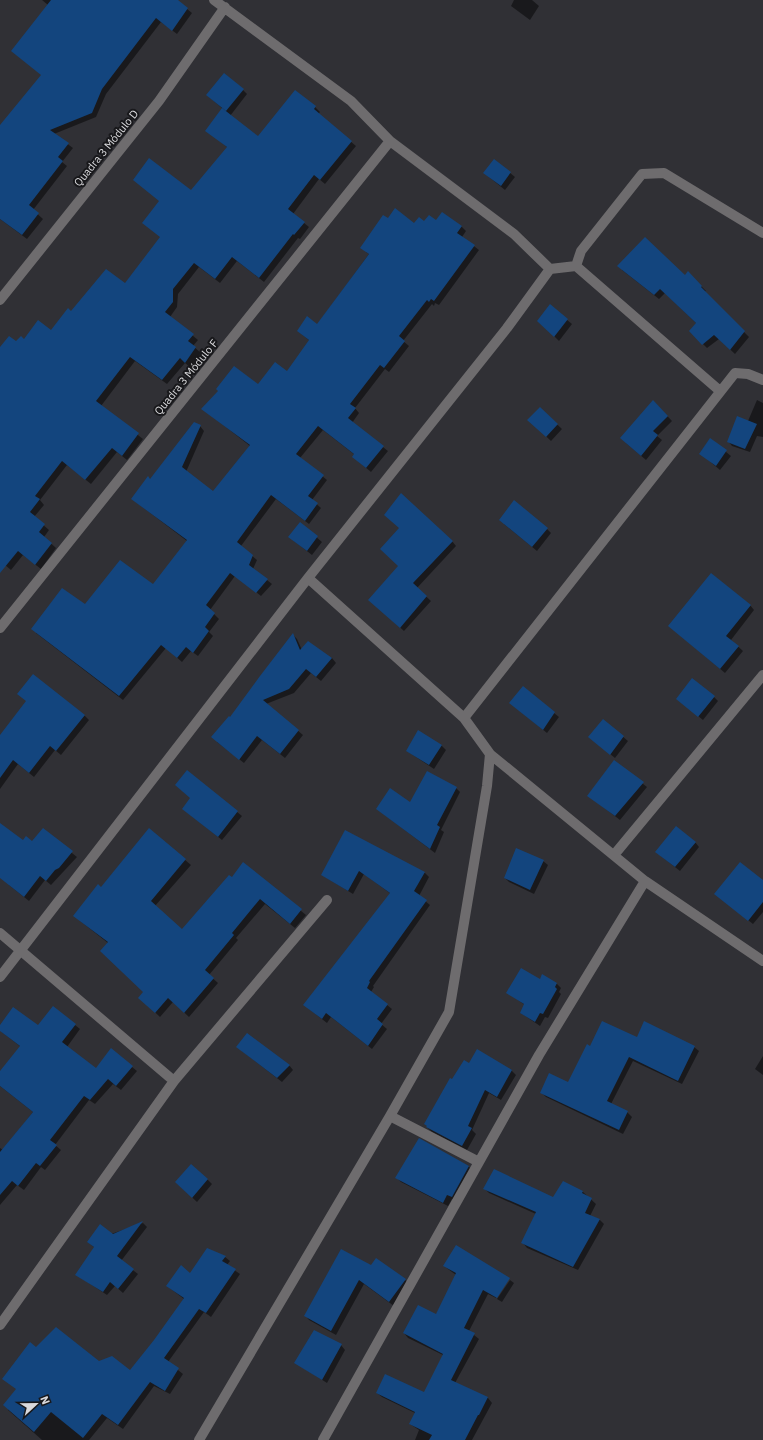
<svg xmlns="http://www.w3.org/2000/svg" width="763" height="1440" font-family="'IBM Plex Sans',sans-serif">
	<rect width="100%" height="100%" fill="#303035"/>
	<!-- shadow -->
	<path fill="#0007" d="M42 0H176L192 13 177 34 161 22 106 94 96 117 54 134 73 148 62 162 67 166 33 210 43 219 27 239 0 219V127L42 75 48 5Z
		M514 0H532L539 6 530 20 511 6Z
		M243 90 247 94 230 116 259 138 315 107 320 112 318 114 356 146 325 184 319 179 293 214 309 227 300 239 298 238 264 282 237 261 220 283 199 267 178 294 177 307 170 317 198 340 193 346 201 353 190 367 185 363 167 384 135 361 101 406 143 439 127 460 117 452 91 484 67 465 40 500 44 505 34 517 49 530 44 537 56 548 41 569 23 555 11 570 5 565 0 572V349L51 331 71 312 125 284 161 238 192 192 228 148 207 130 223 109 207 95Z
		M494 160 515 177 505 190 489 177Z
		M388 219 415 224 436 221 461 226 466 231 462 237 479 250 439 305 435 303 434 306 432 304 403 341 409 346 389 372 385 369 355 408 359 413 352 423 388 451 371 472 358 461 355 455 323 430 300 458 327 480 312 500 321 508 309 524 276 499 241 546 257 560 253 569 272 584 261 596 235 576 210 610 219 619 209 632 213 636 198 656 191 651 182 662 166 648 123 700 36 633 85 606 154 586 187 541 132 499 200 426 204 431 186 472 213 492 250 446 203 409 288 372 310 341 298 331 317 325 369 254 366 252Z
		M622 270 685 276 688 273 706 291 704 292 749 337 735 354 719 339 707 348 690 331 697 324 665 293 659 299Z
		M550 306 572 324 559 341 539 321Z
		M757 400 763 403V437L757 436 750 452 732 446 728 441 748 421Z
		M653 401 672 421 657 436 662 440 646 460 626 443Z
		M540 408 562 429 551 441 529 420Z
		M710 439 731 456 720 470 700 453Z
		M300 523 322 542 312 555 294 541Z
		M504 524 547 529 551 533 537 551Z
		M452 541 456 546 417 588 431 601 404 631 374 604Z
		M750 605 754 610 731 640 743 651 725 673 674 630Z
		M293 635 297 639 302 650 332 658 336 663 321 681 311 673 294 693 266 704 303 735 285 758 262 740 244 763 217 742 230 719Z
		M714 697 718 701 703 720 677 699Z
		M515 707 554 713 559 717 547 733Z
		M84 715 89 720 61 755 55 750 34 777 18 764 0 789V737Z
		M603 720 628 741 615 758 589 737Z
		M441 745 446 750 434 769 407 751Z
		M614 761 647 787 620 820 589 796Z
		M187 771 242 816 222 840 183 809 191 798 176 785Z
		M456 788 460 792 441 830 444 832 435 853 377 809 411 803Z
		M0 824 23 841 33 842 43 830 77 857 51 885 45 880 29 901 9 885 0 858Z
		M149 829 191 865 155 906 182 931 232 879 244 864 306 915 295 928 265 904 236 938 238 940 209 975 218 983 189 1017 173 1002 160 1017 140 998 145 992 108 943 79 920 101 888Z
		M345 831 425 873 429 877 419 896 430 905 373 986 374 987 371 992 392 1009 381 1024 387 1029 372 1049 331 1017 327 1023 309 1009 391 894 364 874 353 894 322 875Z
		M695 842 699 847 680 871 661 856Z
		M543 861 548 865 534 894 509 882 505 878Z
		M763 882V912L753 924 720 898Z
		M542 976 557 984 561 988 559 992 561 994 548 1018 545 1017 540 1026 521 1013 525 1005 508 993 540 980Z
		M75 1025 80 1029 67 1047 96 1069 132 1067 137 1071 121 1090 113 1084 95 1104 89 1100 55 1145 61 1150 45 1170 41 1167 24 1190 17 1185 0 1205V1148L3 1150 33 1112 0 1086V1072L21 1047 3 1033 0 1030V1027Z
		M637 1038 694 1047 699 1051 682 1084 633 1061 611 1104 627 1112 632 1117 623 1134 546 1097 541 1092 569 1083 591 1047Z
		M242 1051 289 1065 293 1070 282 1082Z
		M763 1056V1075L755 1069Z
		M511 1070 516 1075 501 1100 489 1093 472 1130 476 1134 467 1150 432 1132 427 1127 453 1080Z
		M420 1140 469 1167 473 1171 456 1200 452 1199 448 1206 401 1182 397 1178Z
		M207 1179 212 1184 197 1202 181 1187Z
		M563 1182 583 1192 596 1204 590 1216 599 1219 604 1224 578 1270 527 1248 523 1243 536 1214 489 1193 485 1189 554 1198Z
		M143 1223 147 1227 121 1261 138 1274 123 1293 115 1286 107 1295 77 1275 95 1248 88 1242Z
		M207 1250 225 1257 230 1261 227 1265 240 1274 211 1317 204 1312 168 1362 183 1374 170 1394 154 1386 123 1429 107 1418 89 1440H42L8 1410 36 1349 99 1362 130 1371 155 1341 184 1299 167 1286 190 1275Z
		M372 1266 405 1280 410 1284 394 1306 364 1284 336 1335 309 1320 305 1315Z
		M444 1266 508 1278 496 1298 488 1294 469 1331 479 1339 455 1383 488 1398 492 1403 472 1440H415L419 1430 410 1424 415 1413 382 1397 377 1393 425 1394 443 1355 408 1338 404 1333 436 1315 456 1275Z
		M510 1280 514 1283 502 1302 497 1299Z
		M341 1345 345 1350 327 1383 296 1363Z"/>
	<!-- building -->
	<path fill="#13457e" d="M51 0H178L188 8 172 31 156 18 102 89 92 113 50 130 69 143 58 157 63 161 29 205 39 213 22 235 0 219V125L41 75 11 51Z
		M224 73 244 89 226 111 206 95Z
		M295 90 316 106 314 109 352 141 320 180 314 175 288 209 305 222 294 235 293 234 259 278 232 257 215 279 194 263 173 289V302L165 312 194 334 188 341 196 347 185 363 180 358 162 380 130 357 96 401 139 433 122 456 112 448 85 480 62 461 35 496 40 499 30 512 45 524 39 532 52 543 35 565 18 551 0 573V347L9 336 16 341 21 336 24 339 38 320 51 330 68 308 71 311 106 269 125 283 160 237 142 223 159 201 133 180 149 158 191 190 227 147 205 131 222 108 258 136Z
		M494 159 511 172 501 186 483 173Z
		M395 208 414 223 419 217 424 221 429 215 436 220 442 212 462 226 457 233 475 245 434 301 431 299 429 302 427 300 399 336 405 341 384 368 380 365 350 404 356 408 348 418 384 446 366 468 352 457 354 454 318 426 296 454 324 475 308 496 318 503 305 521 271 495 237 542 253 555 249 565 268 579 256 593 230 573 206 605 215 613 205 627 209 631 193 653 186 647 177 658 161 645 119 696 31 629 62 588 85 604 120 560 153 584 187 540 131 499 148 476 150 479 194 422 201 425 182 467 213 491 250 445 201 409 218 391 216 389 234 366 258 384 275 362 287 371 309 340 297 331 307 316 317 324 369 254 360 248 383 215 388 218Z
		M645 237 685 275 688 271 702 286 701 287 745 331 730 350 714 335 702 345 689 331 696 323 660 289 654 295 617 266Z
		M550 304 568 319 554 337 537 321Z
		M653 400 668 416 653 431 658 435 641 456 620 438Z
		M540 407 558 424 546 437 527 420Z
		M737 416 757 424 745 449 727 442Z
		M710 438 727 450 716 466 699 454Z
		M401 493 453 541 413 583 427 596 400 628 368 600 398 566 380 549 399 528 384 515Z
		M514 500 548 528 532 547 499 520Z
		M300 522 318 536 307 551 288 537Z
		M711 573 751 605 726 636 739 646 720 669 668 626Z
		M293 633 300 650 308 641 332 658 316 677 306 669 289 689 263 700 299 730 280 754 257 736 239 760 211 737 229 716 230 717 260 676Z
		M33 674 85 715 56 751 50 746 29 773 13 760 0 778V735L26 701 17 694Z
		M692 678 715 696 698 717 676 699Z
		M523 686 555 712 543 730 509 703Z
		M603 719 624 736 610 755 588 737Z
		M418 730 442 745 429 765 406 751Z
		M614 760 644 782 615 816 587 796Z
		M187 770 238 811 218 837 182 809 190 798 175 785Z
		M427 771 457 787 437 825 440 827 430 849 376 809 390 788 410 802Z
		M0 823 23 840 26 836 32 841 43 828 73 851 59 868 55 870 46 881 40 876 24 897 0 878Z
		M676 826 696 842 675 867 655 852Z
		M149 828 186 859 151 901 182 929 229 875 232 877 243 862 302 909 290 924 260 899 232 933 234 935 205 970 214 978 184 1013 168 998 155 1013 138 998 143 992 100 951 108 942 73 916 98 884 101 887Z
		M345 830 425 872 414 891 427 900 369 981 370 982 367 988 388 1004 377 1019 383 1024 368 1046 326 1013 322 1019 303 1005 390 893 359 871 348 891 321 875Z
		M516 848 544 860 530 890 504 878Z
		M740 862 763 880V902L748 921 714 894Z
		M521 968 540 979 542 974 557 983 555 987 557 989 543 1014 540 1013 535 1022 520 1013 524 1004 506 993Z
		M53 1006 76 1024 62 1042 96 1068 111 1048 133 1066 116 1086 108 1079 90 1100 84 1096 50 1140 57 1145 40 1166 36 1163 18 1186 12 1181 0 1195V1152L33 1112 0 1086V1071L20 1046 0 1031V1025L13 1007 38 1025Z
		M602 1021 637 1037 644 1021 695 1046 678 1081 629 1057 607 1101 628 1111 619 1130 540 1093 549 1073 568 1082 587 1044 590 1046Z
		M247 1033 290 1065 277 1078 236 1047Z
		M477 1049 512 1070 497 1097 485 1090 468 1126 472 1128 462 1146 426 1127 427 1126 424 1124 450 1078 452 1079 464 1060 469 1063Z
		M419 1138 469 1166 452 1197 447 1195 443 1203 395 1178Z
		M191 1164 208 1179 192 1198 175 1182Z
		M494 1169 553 1197 563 1181 583 1191 582 1193 592 1198 585 1213 600 1219 573 1267 521 1243 536 1212 483 1189Z
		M143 1221 117 1256 134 1269 118 1289 110 1282 103 1292 75 1275 94 1247 87 1242 100 1224 113 1234Z
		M456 1245 510 1278 497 1298 483 1290 464 1328 475 1333 451 1380 488 1397 479 1415H478L465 1440H429L432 1435 409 1424 415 1412 376 1393 385 1374 424 1392 443 1354 403 1333 418 1305 436 1314 456 1273 443 1266Z
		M207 1248 226 1256 222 1261 236 1269 206 1313 199 1309 164 1358 179 1368 165 1391 150 1382 118 1425 102 1414 83 1438 51 1412 34 1432 3 1405 16 1389 2 1379 30 1342 36 1347 56 1327 99 1361 112 1356 130 1370 154 1340 184 1298 166 1286 181 1265 190 1273Z
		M341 1249 371 1265 376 1258 406 1279 389 1302 359 1280 331 1331 304 1316Z
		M314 1330 342 1344 322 1380 294 1363Z"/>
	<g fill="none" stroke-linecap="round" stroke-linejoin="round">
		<!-- minor -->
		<path stroke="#6e6c6e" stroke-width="10" d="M214 0 351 101 390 141 514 234 550 269
			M576 266 720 391
			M0 300 159 101 225 7
			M308 578 464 718 490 754 645 881 763 961
			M0 628 390 141
			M464 718 735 373 748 374 763 380
			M614 855 763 675
			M0 933 174 1081
			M0 977 308 578 507 328 550 269 576 266 581 251 642 174 664 173 763 233
			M390 1116 479 1162
			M0 1325 174 1081 327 900
			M199 1440 390 1116 449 1012 487 786 490 754
			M323 1440 539 1055 645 881"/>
	</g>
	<g text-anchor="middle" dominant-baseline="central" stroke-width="4" stroke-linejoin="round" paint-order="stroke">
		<!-- street labels -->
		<g font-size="11" fill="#d9d9dc" stroke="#18181b">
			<text transform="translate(106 148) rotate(-51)">Quadra 3 Módulo D</text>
			<text transform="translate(186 377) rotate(-51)">Quadra 3 Módulo F</text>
		</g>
	</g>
	<!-- north arrow -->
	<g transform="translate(36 1404) rotate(68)" stroke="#18181b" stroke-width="3" paint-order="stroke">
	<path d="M0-3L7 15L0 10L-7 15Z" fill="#d9d9dc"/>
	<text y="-6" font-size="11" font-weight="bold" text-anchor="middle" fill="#d9d9dc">N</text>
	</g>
</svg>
